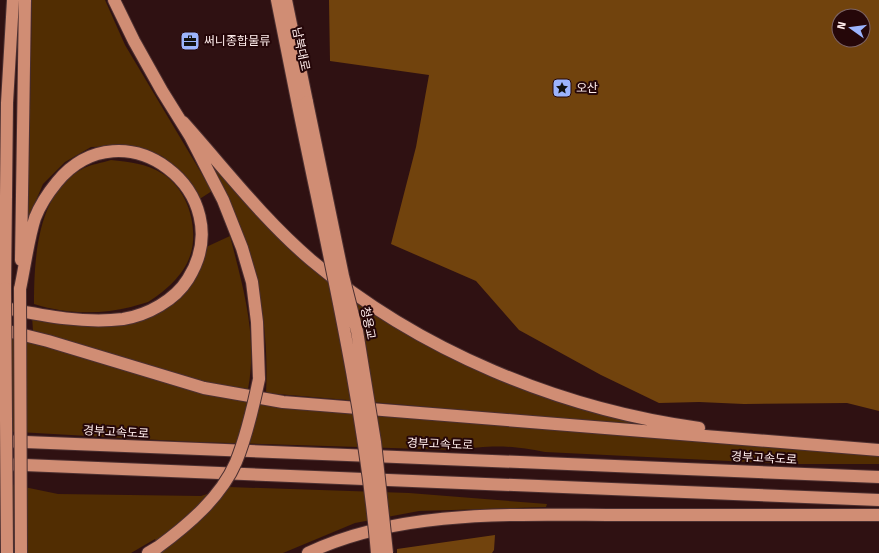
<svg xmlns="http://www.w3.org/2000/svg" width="879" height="553" font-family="'Fira Sans','Noto Sans KR',sans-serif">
	<rect width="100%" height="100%" fill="#2f1112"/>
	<!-- green -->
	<path fill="#512d02" d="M32 0H105L125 45 212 191 198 200 184 174 162 156 129 146 91 147 65 162 43 184 28 219Z
		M111 160C129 162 146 163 163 174 189 190 201 233 188 261 181 277 163 293 148 302 143 304 136 305 131 307 99 315 66 314 34 304 34 259 37 191 84 168 92 164 102 163 111 160Z
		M217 169 262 219 407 332 631 423 628 424 266 393C270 313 252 243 216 172Z
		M230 236C243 287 258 337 248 389L204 382 33 331 32 316 117 323 176 299 204 248Z
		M0 335 46 345 95 362 167 383 217 396 248 402 879 456V464H792L545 452C510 445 491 445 456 450L195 442 0 431Z
		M0 482 58 494 201 496 229 487 409 493 547 504 546 507 419 511 355 523 283 553H158L160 551 155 539 131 553H0Z"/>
	<!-- forest -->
	<path fill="#71430d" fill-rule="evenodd" d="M329 0H879V411L847 403 744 404 699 402 659 403 601 375 519 330 476 281 391 244 416 147 429 75 330 61ZM839 16H863V40H839Z
		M495 535 494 550 492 553H397V549Z"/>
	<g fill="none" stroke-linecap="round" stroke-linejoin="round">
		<defs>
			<path id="highway" d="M114 0 134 41 162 91 190 136 223 200 242 248 252 282 257 322 259 379
				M277 0 298 105
				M286 0 307 102
				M183 122C225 169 263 219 311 260 419 351 560 409 699 428
				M21 260 25 0
				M5 288 7 103 13 0
				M0 307C41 315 82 324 123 319 148 315 175 300 188 279 242 193 123 102 57 182 48 193 40 205 35 218 28 240 25 266 20 289
				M0 329 48 341 204 388 283 402 879 450
				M0 441C293 454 586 463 879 477
				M0 464 879 500
				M148 553 158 547
				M308 553C402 508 520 515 622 515 708 515 793 515 879 515"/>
		</defs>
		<!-- highway casing -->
		<use href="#highway" stroke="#4c3031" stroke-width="14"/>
		<!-- highway -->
		<use href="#highway" stroke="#d08d74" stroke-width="12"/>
		<defs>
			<path id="highway-bridge" d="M307 102 343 276 357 331 375 442 387 553
				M298 105C328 253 364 402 377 553
				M5 288 7 553
				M20 289 21 553
				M158 547C188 525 221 497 236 462 247 435 253 408 259 379"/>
		</defs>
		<!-- highway-bridge casing -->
		<use href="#highway-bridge" stroke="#4c3031" stroke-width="14" stroke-linecap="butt"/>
		<!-- highway-bridge -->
		<use href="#highway-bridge" stroke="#d08d74" stroke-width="12"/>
	</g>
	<!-- icons -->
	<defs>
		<symbol id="office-square" viewBox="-11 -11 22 22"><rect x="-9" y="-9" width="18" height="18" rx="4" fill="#9cb4fd" stroke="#250709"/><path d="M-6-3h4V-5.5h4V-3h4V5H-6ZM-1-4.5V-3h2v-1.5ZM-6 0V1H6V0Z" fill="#111"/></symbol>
		<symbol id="sight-square" viewBox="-11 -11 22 22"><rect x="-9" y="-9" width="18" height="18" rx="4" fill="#9cb4fd" stroke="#250709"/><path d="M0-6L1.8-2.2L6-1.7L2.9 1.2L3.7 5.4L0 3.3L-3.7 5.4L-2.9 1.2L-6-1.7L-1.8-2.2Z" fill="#111"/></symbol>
	</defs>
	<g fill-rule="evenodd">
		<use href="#office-square" x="179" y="30" width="22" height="22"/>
		<use href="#sight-square" x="551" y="77" width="22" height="22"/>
	</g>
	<g text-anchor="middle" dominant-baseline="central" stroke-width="4" stroke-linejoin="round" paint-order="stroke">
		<!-- poi labels -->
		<g font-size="12" fill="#ffedec" stroke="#250709" text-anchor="start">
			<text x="204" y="41">써니종합물류</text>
			<text x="576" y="88">오산</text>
		</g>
		<!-- street labels -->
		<g font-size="12" fill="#ffedec" stroke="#250709">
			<text transform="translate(301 49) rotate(78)">남북대로</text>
			<text transform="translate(368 323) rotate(78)">청용교</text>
			<text transform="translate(116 432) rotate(3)">경부고속도로</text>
			<text transform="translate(440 444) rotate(2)">경부고속도로</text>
			<text transform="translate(764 458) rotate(3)">경부고속도로</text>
		</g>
	</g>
	<!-- north arrow -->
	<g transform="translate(851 28) rotate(284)"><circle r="19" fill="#250709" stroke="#7c6364"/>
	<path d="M0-3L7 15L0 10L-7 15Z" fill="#9cb4fd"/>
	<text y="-6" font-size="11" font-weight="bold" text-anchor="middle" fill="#ffedec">N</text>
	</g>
</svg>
